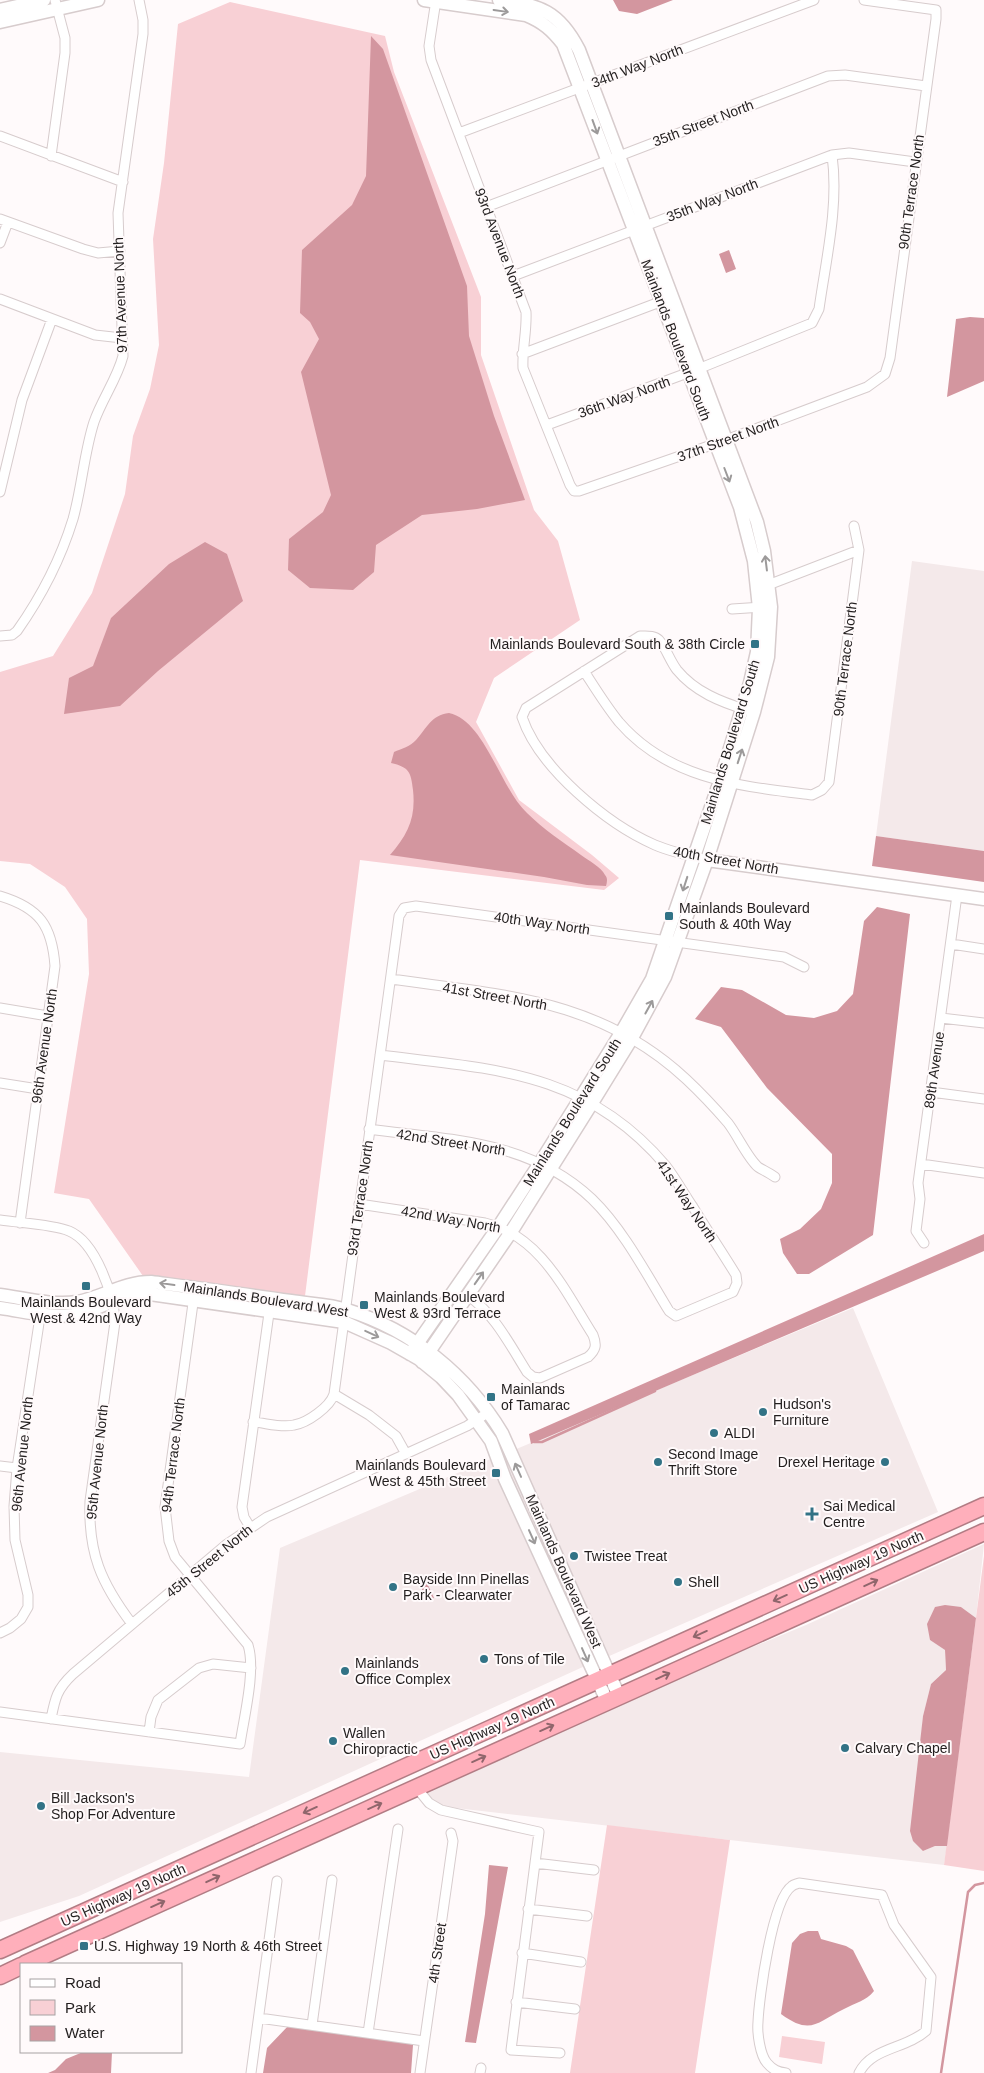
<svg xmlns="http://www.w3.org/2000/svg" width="984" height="2073" font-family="Arial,sans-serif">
	<rect width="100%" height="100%" fill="#fffafb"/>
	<!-- built -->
	<path fill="#f4e9ea" d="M912 561 984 571V851L876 836Z
		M853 1308 938 1512 607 1657 514 1450Z
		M506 1453 599 1660 594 1663 509 1477 502 1455Z
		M493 1458 585 1666 79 1896 0 1922V1752L249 1777 280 1548Z
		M984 1544 976 1618 961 1607 930 1640 945 1650 946 1670 931 1684 923 1716 920 1752 923 1851 935 1846H947L944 1865 447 1807 432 1800 426 1794 675 1679 806 1625Z"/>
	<!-- green -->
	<path fill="#f8d0d5" d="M230 2 385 36 394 72 481 297V355L534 510 558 541 580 620 494 678 476 722 519 800 592 855 619 878 604 890 360 860 305 1296 143 1276 89 1199 54 1193 89 974 87 919 65 887 30 864 0 861V672L53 656 92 593 125 494 133 436 150 389 159 345 153 239 164 163 178 24Z
		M984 1556V1871L944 1865Z
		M607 1825 730 1840 695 2073H570Z
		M782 2036 825 2042 822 2064 779 2057Z"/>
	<!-- water -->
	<path fill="#d3969f" d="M613 0H673L637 14 619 11Z
		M371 36 383 49 467 286 469 336 494 416 525 500 477 509 422 515 376 545 374 572 353 590 310 588 288 570 289 539 323 512 331 495 301 372 319 339 310 322 300 313 302 250 352 205 366 176Z
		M729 250 736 269 726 273 719 254Z
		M970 317 984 318V381L947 397 956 319Z
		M205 542 227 554 243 601 158 671 120 706 64 714 69 678 93 666 111 618 169 564Z
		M449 713C485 721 500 788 527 813 543 829 563 842 581 855 589 861 601 867 605 875 608 878 607 882 606 886L587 885 544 877 390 855C408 834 416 818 413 790 411 772 409 767 391 763L394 752C401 749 411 746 416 740 427 728 431 715 449 713Z
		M876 836 984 851V882L872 866Z
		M877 907 910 914 873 1235 809 1274H797L783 1253 780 1239 800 1229 821 1209 832 1183V1154L767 1088 721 1027 695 1019 721 987 742 990 786 1015 814 1018 837 1011 853 994 864 921Z
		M984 1234V1251L531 1444 529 1434Z
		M427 1583 434 1598 427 1601 421 1587Z
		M945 1605 961 1607 976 1618 947 1846H935L923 1851 913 1841 910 1831 923 1716 931 1684 946 1670 945 1650 930 1640 927 1624 935 1607Z
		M489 1865 508 1867 476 2043 465 2042 485 1914Z
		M808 1931H818L821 1939 846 1946 853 1950 874 1991C866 2001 855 2003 844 2009 817 2022 811 2036 781 2014L792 1943 800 1934Z
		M289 2025 382 2035 413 2045 411 2073H263L267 2048Z
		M83 2052H112L111 2073H48L55 2070 66 2059Z"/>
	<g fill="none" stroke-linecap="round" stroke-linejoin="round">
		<!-- stream -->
		<path stroke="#d3969f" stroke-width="2.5" d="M534 1442H542L655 1391
			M941 2073 968 1892 975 1885 984 1883"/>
		<defs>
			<path id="street" d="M436 0 429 46 431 60 526 312C527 331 522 349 523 368L570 485 574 491H579L726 440 867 387 885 374 890 358 936 19V10L864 0
				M459 133 814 0
				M0 136 123 182
				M51 156 65 53V38L55 0
				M486 207 828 76 845 75 926 86
				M0 219 83 249 98 253 120 251
				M0 243 8 222
				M513 276 832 155 849 153 915 162
				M0 299 95 335 122 338
				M522 354 665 300
				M547 425 698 369 812 323 819 309C826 259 839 206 832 155
				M0 492 22 400 52 319
				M768 585 859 550
				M732 609 763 607
				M0 636 12 635 17 631C41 597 61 558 73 519 82 487 84 453 94 422 102 399 117 379 123 356L118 213 143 34V20L139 0
				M584 671C595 688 606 706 619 722 669 780 741 786 812 795L822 790 829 782 859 550 854 526
				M707 860C690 856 672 852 655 845 607 824 539 768 522 717L526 708 640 636C647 636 654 635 659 640 666 648 670 661 677 670 695 692 721 702 747 710
				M0 896C40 908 52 926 55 966L20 1223
				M951 944 984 949
				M391 979C502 995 599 998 686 1079 701 1093 715 1108 728 1123 738 1136 747 1157 758 1167 763 1170 769 1173 775 1177
				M0 1008 48 1016
				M941 1018 984 1023
				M0 1083 38 1089
				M931 1092 984 1099
				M369 1129C450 1140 530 1140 592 1199 623 1229 647 1275 669 1311L676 1316 733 1292 737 1283 736 1275C722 1252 707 1230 693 1207 684 1194 676 1179 666 1166 586 1071 493 1069 380 1055
				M921 1164 984 1173
				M359 1204 485 1223C540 1235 565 1291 593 1335 597 1345 596 1350 588 1357L540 1378 533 1377 527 1372C510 1345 494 1313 467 1295
				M0 1220C20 1223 52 1224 69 1231 96 1242 114 1296 115 1322L90 1501C88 1553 101 1583 132 1624
				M924 1243 916 1231 920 1199 918 1183 957 895
				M334 1394 369 1415 396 1436 406 1454
				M253 1422C266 1423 281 1428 294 1425 307 1423 330 1407 334 1394L399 916 404 908 416 906 784 957 804 967
				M0 1466 17 1468
				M250 1527 244 1517 242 1507 270 1306
				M0 1633 10 1628 21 1619 28 1607V1595L15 1540 14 1506 17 1468 41 1310
				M0 1712 240 1744C244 1717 256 1670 248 1645L175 1557 169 1541 165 1507 194 1296
				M51 1719C55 1698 57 1689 73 1674L227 1544 267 1517 467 1426 489 1412
				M149 1732 151 1717 158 1700 199 1668 213 1664 251 1668
				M416 1787 429 1803 441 1810 539 1832 535 1863 594 1870
				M535 1863 511 2050 560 2053
				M528 1909 587 1916
				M522 1953 581 1962
				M516 2002 575 2009
				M259 2018 424 2041
				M312 2025 332 1880
				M368 2033 398 1829
				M251 2073 277 1881
				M420 2073 453 1841 451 1833
				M480 2073 481 2068
				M786 2073C778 2072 773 2070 767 2063 760 2055 757 2033 758 2022 759 1998 772 1899 792 1886 794 1884 797 1884 799 1883L882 1895 894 1925 931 1977 926 2031C906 2049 872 2047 859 2073"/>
			<path id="secondary" d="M0 10 44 0
				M0 22 98 0
				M707 860 984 899
				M0 1295C24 1298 52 1306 77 1302 104 1297 123 1282 151 1282 197 1288 244 1294 291 1301 309 1304 329 1304 347 1310 412 1330 467 1375 502 1433L619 1696
				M0 1308C23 1311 49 1318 73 1315 100 1311 122 1291 150 1294L344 1322 391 1343 419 1359 441 1377 458 1395 491 1441 505 1479 607 1701
				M410 1354 499 1226 540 1163 621 1033 652 979 720 781 750 683 757 652 759 608 754 561 740 507 563 44C552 30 543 22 526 15L424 0
				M422 1362 511 1232 592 1103 632 1038 665 977 707 860 754 712 768 657 771 607 764 551 757 522 579 50C559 11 540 5 499 0"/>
			<path id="highway" d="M0 1950 984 1506
				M25 1964 984 1532
				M0 1976 21 1966"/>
		</defs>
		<!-- street casing -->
		<use href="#street" stroke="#d7cccd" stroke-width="11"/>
		<!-- secondary casing -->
		<use href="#secondary" stroke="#d7cccd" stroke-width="15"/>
		<!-- highway casing -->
		<use href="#highway" stroke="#b27c84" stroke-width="19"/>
		<!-- street -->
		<use href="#street" stroke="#fff" stroke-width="9"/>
		<!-- secondary -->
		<use href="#secondary" stroke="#fff" stroke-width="12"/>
		<!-- highway -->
		<use href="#highway" stroke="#ffafbb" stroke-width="16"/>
	</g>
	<!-- one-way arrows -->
	<defs><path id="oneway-shaft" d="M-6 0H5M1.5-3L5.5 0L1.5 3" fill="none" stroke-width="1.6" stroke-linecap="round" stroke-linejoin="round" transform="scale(1.25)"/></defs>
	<g stroke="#9c9a9a">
		<use href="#oneway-shaft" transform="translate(501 11) rotate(8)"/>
		<use href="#oneway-shaft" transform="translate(595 127) rotate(70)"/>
		<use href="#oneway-shaft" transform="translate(727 475) rotate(69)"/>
		<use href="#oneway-shaft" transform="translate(766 563) rotate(-97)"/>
		<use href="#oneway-shaft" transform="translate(740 756) rotate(-72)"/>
		<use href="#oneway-shaft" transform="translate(685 884) rotate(108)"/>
		<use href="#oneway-shaft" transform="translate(649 1007) rotate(-61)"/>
		<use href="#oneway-shaft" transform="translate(479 1278) rotate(-55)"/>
		<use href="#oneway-shaft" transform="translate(167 1284) rotate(-172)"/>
		<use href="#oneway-shaft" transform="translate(372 1334) rotate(25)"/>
		<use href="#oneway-shaft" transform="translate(518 1470) rotate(-114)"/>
		<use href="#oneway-shaft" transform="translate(532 1537) rotate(66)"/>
		<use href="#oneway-shaft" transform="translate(585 1655) rotate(66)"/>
	</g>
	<g stroke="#90666c">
		<use href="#oneway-shaft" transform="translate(871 1583) rotate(-25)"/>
		<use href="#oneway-shaft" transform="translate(780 1598) rotate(156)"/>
		<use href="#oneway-shaft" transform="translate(700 1634) rotate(156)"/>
		<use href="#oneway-shaft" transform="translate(663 1676) rotate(-24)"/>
		<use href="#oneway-shaft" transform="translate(547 1728) rotate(-24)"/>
		<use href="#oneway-shaft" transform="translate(479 1759) rotate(-24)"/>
		<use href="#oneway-shaft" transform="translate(375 1806) rotate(-24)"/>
		<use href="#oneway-shaft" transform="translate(310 1810) rotate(156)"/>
		<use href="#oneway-shaft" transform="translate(213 1879) rotate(-25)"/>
		<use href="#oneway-shaft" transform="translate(158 1904) rotate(-24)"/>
	</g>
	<!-- markers -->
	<g fill="#327386" stroke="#fffafb" stroke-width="2">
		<rect x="750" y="639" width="10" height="10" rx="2.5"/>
		<rect x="664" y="911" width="10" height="10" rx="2.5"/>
		<rect x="81" y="1281" width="10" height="10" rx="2.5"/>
		<rect x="359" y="1300" width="10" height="10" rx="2.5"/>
		<rect x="486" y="1392" width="10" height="10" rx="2.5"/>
		<circle cx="763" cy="1412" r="5"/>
		<circle cx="714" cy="1433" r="5"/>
		<circle cx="658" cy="1462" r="5"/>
		<circle cx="885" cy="1462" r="5"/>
		<rect x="491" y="1468" width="10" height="10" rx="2.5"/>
		<path d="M809.5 1506.5h5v5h5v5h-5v5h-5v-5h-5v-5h5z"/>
		<circle cx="574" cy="1556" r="5"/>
		<circle cx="678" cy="1582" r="5"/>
		<circle cx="393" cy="1587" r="5"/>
		<circle cx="484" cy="1659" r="5"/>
		<circle cx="345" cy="1671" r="5"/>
		<circle cx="333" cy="1741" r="5"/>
		<circle cx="845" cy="1748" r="5"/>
		<circle cx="41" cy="1806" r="5"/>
		<rect x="79" y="1941" width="10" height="10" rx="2.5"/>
	</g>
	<g text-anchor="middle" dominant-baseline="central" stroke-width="4" stroke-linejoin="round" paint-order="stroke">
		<!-- street labels -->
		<g font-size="14" fill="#221e1e" stroke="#fffafb">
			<text transform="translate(637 66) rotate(-21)">34th Way North</text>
			<text transform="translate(703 123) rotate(-21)">35th Street North</text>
			<text transform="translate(911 192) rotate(-82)">90th Terrace North</text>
			<text transform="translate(712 200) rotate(-21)">35th Way North</text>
			<text transform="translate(500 243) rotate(69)">93rd Avenue North</text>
			<text transform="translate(120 295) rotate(-92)">97th Avenue North</text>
			<text transform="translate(676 340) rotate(69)">Mainlands Boulevard South</text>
			<text transform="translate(624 397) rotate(-20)">36th Way North</text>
			<text transform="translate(728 439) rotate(-20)">37th Street North</text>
			<text transform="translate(845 659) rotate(-83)">90th Terrace North</text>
			<text transform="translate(730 742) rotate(-73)">Mainlands Boulevard South</text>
			<text transform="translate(726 860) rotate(10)">40th Street North</text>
			<text transform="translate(542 923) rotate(8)">40th Way North</text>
			<text transform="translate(495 996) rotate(10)">41st Street North</text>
			<text transform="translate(44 1046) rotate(-82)">96th Avenue North</text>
			<text transform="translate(934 1070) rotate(-82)">89th Avenue</text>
			<text transform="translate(572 1112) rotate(-58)">Mainlands Boulevard South</text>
			<text transform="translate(451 1142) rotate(9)">42nd Street North</text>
			<text transform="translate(360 1198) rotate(-82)">93rd Terrace North</text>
			<text transform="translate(687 1201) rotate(56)">41st Way North</text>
			<text transform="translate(451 1219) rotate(10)">42nd Way North</text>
			<text transform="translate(266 1299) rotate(9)">Mainlands Boulevard West</text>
			<text transform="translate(22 1454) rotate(-84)">96th Avenue North</text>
			<text transform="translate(173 1455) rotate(-83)">94th Terrace North</text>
			<text transform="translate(97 1462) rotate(-84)">95th Avenue North</text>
			<text transform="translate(209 1561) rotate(-39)">45th Street North</text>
			<text transform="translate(861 1562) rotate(-24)">US Highway 19 North</text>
			<text transform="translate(564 1571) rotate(66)">Mainlands Boulevard West</text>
			<text transform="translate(492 1728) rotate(-24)">US Highway 19 North</text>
			<text transform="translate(123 1895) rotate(-24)">US Highway 19 North</text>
			<text transform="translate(437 1953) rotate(-82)">4th Street</text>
		</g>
		<!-- poi labels -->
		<g font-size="14" fill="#221e1e" stroke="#fffafb" text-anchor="start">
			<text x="745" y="644" text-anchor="end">Mainlands Boulevard South &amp; 38th Circle</text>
			<text x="679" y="908">Mainlands Boulevard<tspan x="679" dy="16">South &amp; 40th Way</tspan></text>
			<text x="374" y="1297">Mainlands Boulevard<tspan x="374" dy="16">West &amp; 93rd Terrace</tspan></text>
			<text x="86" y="1302" text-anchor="middle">Mainlands Boulevard<tspan x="86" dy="16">West &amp; 42nd Way</tspan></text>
			<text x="501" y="1389">Mainlands<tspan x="501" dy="16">of Tamarac</tspan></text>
			<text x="773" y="1404">Hudson's<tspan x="773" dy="16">Furniture</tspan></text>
			<text x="724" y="1433">ALDI</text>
			<text x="668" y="1454">Second Image<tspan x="668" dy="16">Thrift Store</tspan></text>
			<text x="875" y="1462" text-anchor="end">Drexel Heritage</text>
			<text x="486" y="1465" text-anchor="end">Mainlands Boulevard<tspan x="486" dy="16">West &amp; 45th Street</tspan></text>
			<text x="823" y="1506">Sai Medical<tspan x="823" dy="16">Centre</tspan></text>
			<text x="584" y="1556">Twistee Treat</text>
			<text x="403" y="1579">Bayside Inn Pinellas<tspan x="403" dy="16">Park - Clearwater</tspan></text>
			<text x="688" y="1582">Shell</text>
			<text x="494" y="1659">Tons of Tile</text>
			<text x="355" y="1663">Mainlands<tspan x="355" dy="16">Office Complex</tspan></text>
			<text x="343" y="1733">Wallen<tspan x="343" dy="16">Chiropractic</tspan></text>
			<text x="855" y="1748">Calvary Chapel</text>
			<text x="51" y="1798">Bill Jackson's<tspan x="51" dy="16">Shop For Adventure</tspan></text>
			<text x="94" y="1946">U.S. Highway 19 North &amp; 46th Street</text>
		</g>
	</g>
	<!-- legend -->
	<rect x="20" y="1963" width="162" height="90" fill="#fffafb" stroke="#a7a2a3"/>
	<rect x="30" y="1979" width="25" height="8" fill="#ffffff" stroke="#a7a2a3"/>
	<text x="65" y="1988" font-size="15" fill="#221e1e">Road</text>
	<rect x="30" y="2000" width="25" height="15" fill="#f8d0d5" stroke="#a7a2a3"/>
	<text x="65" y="2013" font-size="15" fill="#221e1e">Park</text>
	<rect x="30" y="2026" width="25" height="15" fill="#d3969f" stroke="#a7a2a3"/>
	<text x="65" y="2038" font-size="15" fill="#221e1e">Water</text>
</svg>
